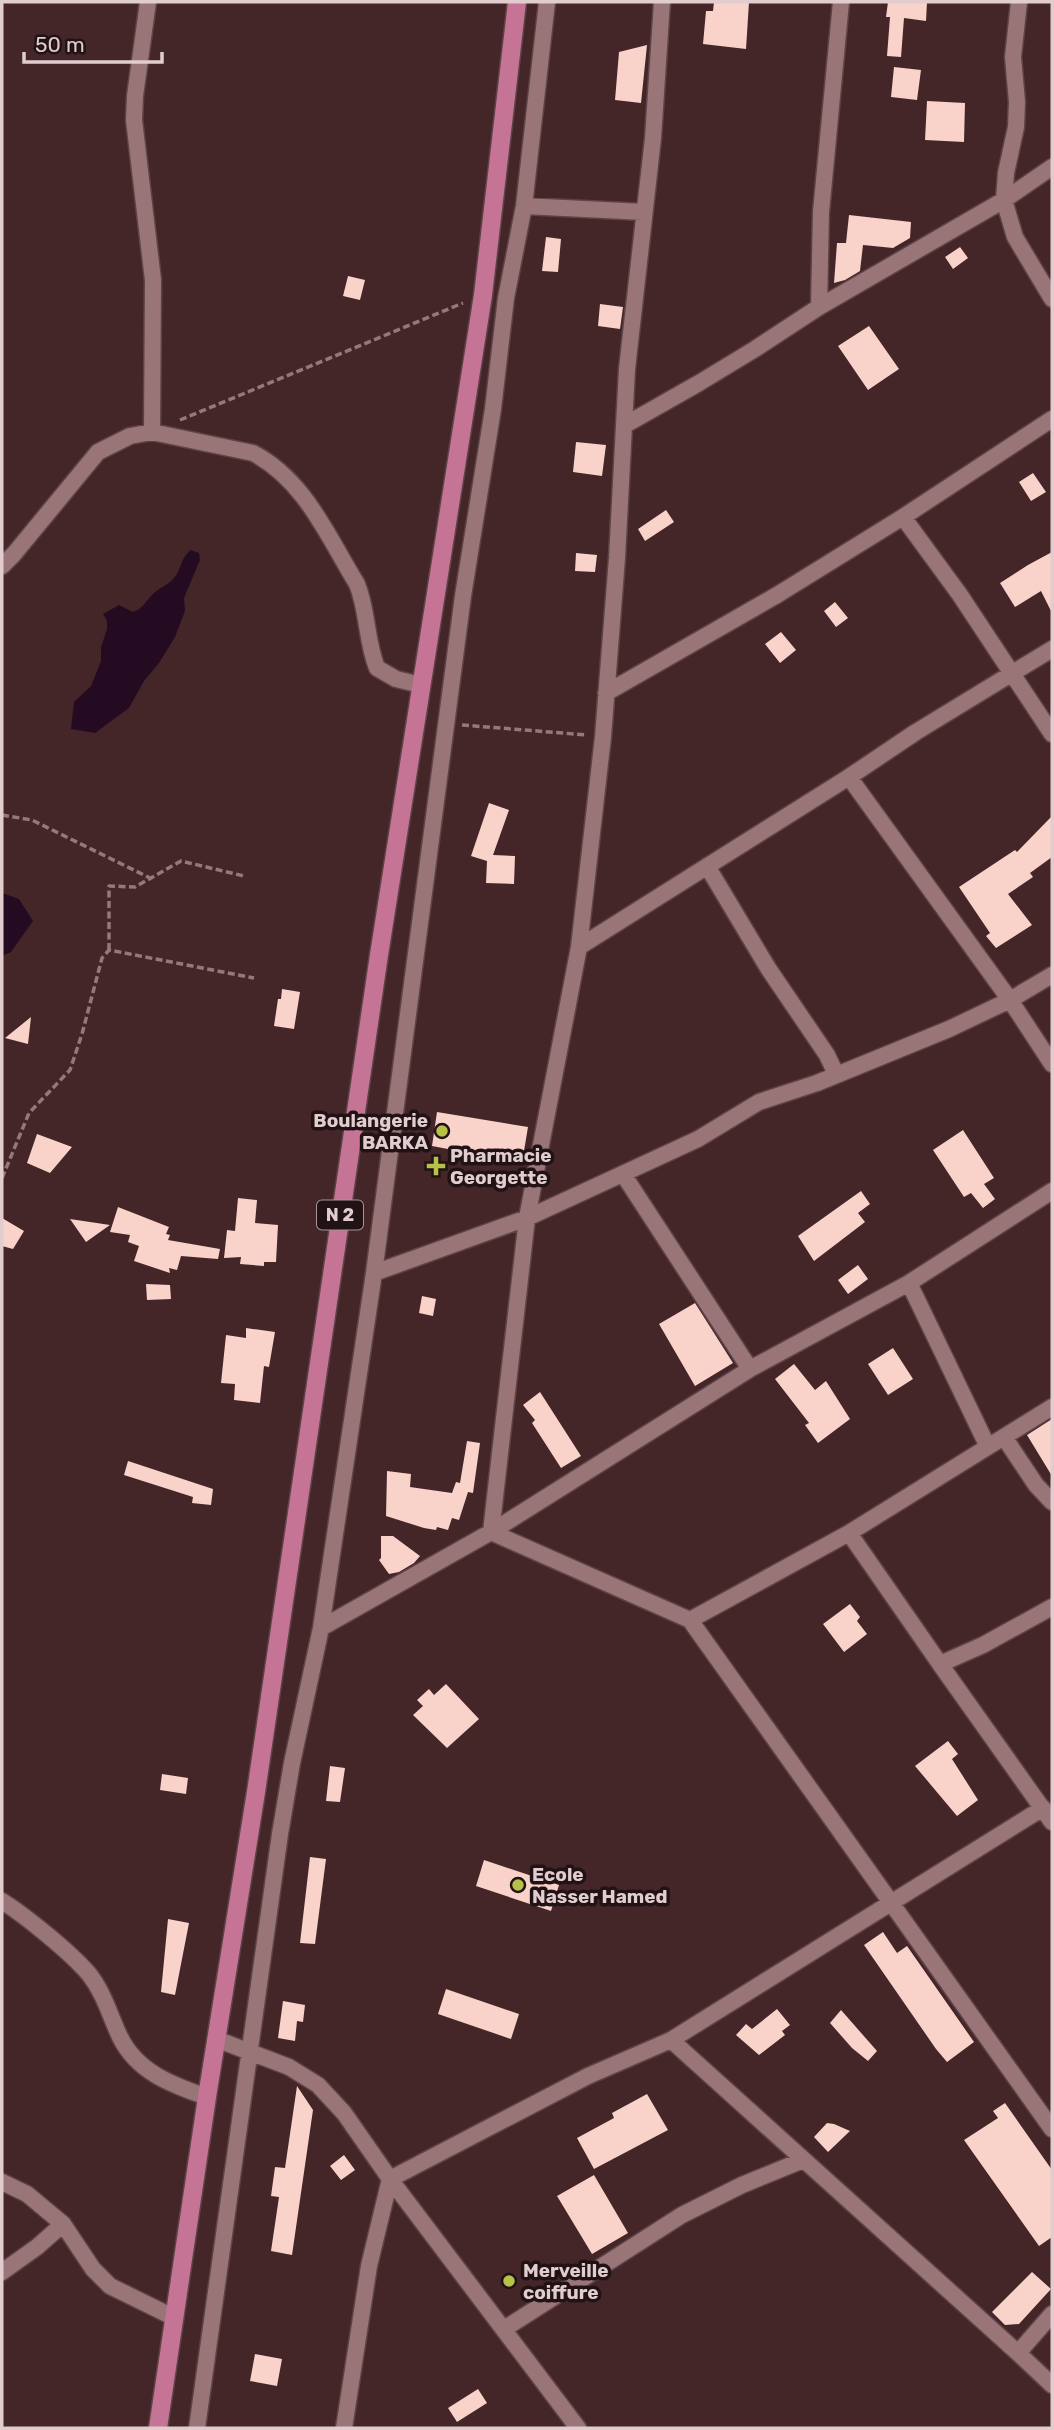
<svg xmlns="http://www.w3.org/2000/svg" width="1054" height="2430" font-family="Rubik,sans-serif">
	<rect width="100%" height="100%" fill="#442629"/>
	<!-- water -->
	<path fill="#240b21" d="M191 550 199 553 200 560 184 598 185 611 175 637 159 663 144 681 129 708 95 733 71 729 74 702 91 686 101 661V647L107 629V621L103 614 119 605 133 612C143 609 146 600 154 593 159 588 168 585 173 579 182 570 180 558 191 550Z
		M2 893 19 899 33 921 11 952 2 956Z"/>
	<!-- building -->
	<path fill="#f9d2ca" d="M714 2H749L746 49 703 44 706 11H713Z
		M888 2H927L926 21 904 18 901 57 887 56 890 17H886Z
		M647 45 641 103 615 100 619 52Z
		M894 67 921 70 917 100 891 97Z
		M927 101 965 103 964 142 925 140Z
		M849 215 911 222 910 238 893 248 863 245 860 271 845 280 834 283 837 243H846Z
		M546 237 561 239 558 272 542 271Z
		M960 247 968 258 953 269 945 257Z
		M348 276 365 280 360 300 343 296Z
		M600 304 623 307 620 329 598 326Z
		M869 326 899 369 868 390 838 346Z
		M576 442 606 445 602 476 573 472Z
		M1033 473 1046 492 1031 501 1019 482Z
		M666 510 674 522 645 541 638 529Z
		M1052 552V613L1041 591 1015 607 1000 583 1028 565Z
		M576 553 597 555 595 572 575 571Z
		M835 602 848 618 836 627 824 611Z
		M781 632 796 650 780 663 765 644Z
		M489 803 509 810 493 855 515 856 514 884 486 883 487 861 471 856Z
		M1052 816V857L1030 873 1033 877 1008 894 1032 925 996 948 986 936 990 933 959 887 1015 850 1017 852Z
		M282 989 300 992 294 1029 274 1026 278 999H281Z
		M31 1017 28 1044 5 1038Z
		M437 1112 528 1127 522 1163 432 1146Z
		M963 1130 994 1178 984 1184 995 1199 983 1208 971 1193 964 1197 933 1150Z
		M37 1134 72 1147 50 1173 27 1163Z
		M861 1191 870 1204 858 1213 865 1222 814 1261 798 1236Z
		M238 1198 257 1200 255 1223 278 1225 276 1262H264V1266L240 1264 241 1257 224 1258 227 1230 235 1231Z
		M118 1207 169 1227 166 1234 170 1235 168 1240 220 1249 218 1259 181 1256 177 1270 169 1268 170 1273 134 1261 139 1246 128 1242 130 1235 110 1232Z
		M2 1218 24 1231 13 1249 2 1246Z
		M70 1219 110 1225 86 1242Z
		M858 1265 868 1279 848 1294 838 1280Z
		M146 1284 170 1285 171 1299 147 1300Z
		M422 1296 436 1299 433 1316 419 1313Z
		M695 1303 733 1363 695 1386 659 1324Z
		M246 1328 275 1332 269 1367 264 1366 260 1403 234 1400 235 1384 221 1383 226 1335 246 1338Z
		M893 1348 913 1379 888 1395 868 1364Z
		M794 1364 815 1390 826 1381 850 1419 818 1443 805 1425 809 1423 775 1379Z
		M540 1392 581 1456 561 1468 532 1423 535 1420 523 1405Z
		M1052 1419V1476L1027 1435Z
		M467 1441 480 1443 473 1493 468 1492 459 1520 452 1518 448 1530 437 1527 436 1530 424 1528 386 1516 387 1471 411 1474 410 1487 452 1493 456 1482 460 1483Z
		M128 1461 213 1489 211 1505 192 1503 193 1497 124 1475Z
		M381 1536H393L420 1556 414 1563 399 1572 389 1574 379 1560 381 1558Z
		M850 1604 860 1617 857 1621 867 1634 844 1652 823 1624Z
		M446 1684 479 1719 447 1748 413 1715 423 1706 417 1700 429 1689 434 1695Z
		M948 1741 958 1754 952 1759 978 1800 957 1816 915 1766Z
		M330 1766 345 1768 340 1802 326 1801Z
		M162 1774 188 1778 186 1794 160 1790Z
		M310 1857 326 1859 315 1944 300 1943Z
		M484 1860 559 1885 551 1911 476 1886Z
		M168 1919 189 1923 175 1995 161 1992Z
		M883 1932 897 1953 907 1946 974 2042 947 2062 936 2049 864 1945Z
		M446 1989 519 2014 511 2039 438 2014Z
		M283 2001 305 2005 303 2022 297 2021 295 2041 278 2038Z
		M777 2009 790 2025 782 2031 785 2035 759 2055 736 2035 746 2024 752 2029Z
		M841 2010 877 2051 868 2061 852 2048 830 2023Z
		M297 2086 313 2110 292 2255 271 2251 279 2197 271 2196 275 2167 285 2168Z
		M647 2094 668 2130 594 2169 577 2138 614 2118 612 2113Z
		M1005 2103 1052 2170V2237L1039 2246 964 2140 998 2118 993 2111Z
		M827 2123 834 2124 850 2131 828 2152 814 2137Z
		M344 2155 355 2170 341 2180 330 2166Z
		M594 2175 628 2233 592 2254 557 2196Z
		M1032 2272 1051 2289 1019 2324 1005 2325 992 2312Z
		M255 2354 282 2359 277 2386 250 2381Z
		M478 2389 487 2403 457 2422 448 2408Z"/>
	<g fill="none" stroke-linecap="round" stroke-linejoin="round">
		<defs>
			<path id="minor" d="M148 2 135 96 134 120 153 280 152 432
				M1019 2 1013 57 1017 102 1016 127 1006 173 1004 200 1015 237 1052 299
				M524 206 644 212
				M819 307 821 212 841 2
				M1052 419 903 517 960 595 1052 734
				M625 425 699 383 755 349 819 307 1004 200 1052 167
				M2 566 14 554 98 452 130 436 152 432 253 453C305 480 328 537 357 584 368 611 366 641 377 668L396 679 421 685
				M606 693 777 595 903 517
				M849 777 1010 1000 1052 1064
				M707 866 768 968 827 1055 836 1074
				M579 947 849 777 916 732 1052 649
				M623 1174 750 1369
				M374 1273 527 1218 698 1139 759 1102 817 1083 949 1029 1010 1000 1052 975
				M909 1283 988 1447
				M1004 1437 1036 1485 1052 1502
				M491 1532 527 1218 579 947 603 737 617 558 627 369 653 138 662 2
				M491 1532 690 1620 849 1533 1052 1407
				M849 1533 940 1664
				M1052 1607 983 1645 940 1664 1052 1822
				M690 1620 1052 2129
				M321 1628 491 1532 750 1369 909 1283 1052 1191
				M2 1901C26 1916 71 1953 89 1974 104 1993 110 2016 120 2037 137 2072 172 2085 207 2097
				M216 2039 289 2067 318 2085 344 2113 390 2179 578 2428
				M2 2182 27 2194 63 2224 93 2269 110 2286 175 2318
				M2 2272 37 2247 63 2224
				M1052 2314 1018 2353 1052 2385
				M504 2329 682 2215 742 2185 803 2160
				M1018 2353 671 2040 1043 1808
				M197 2428 280 1834 292 1763 321 1628 374 1273 463 596 493 409 506 298 524 206 547 2
				M344 2428 369 2266 390 2179 588 2076 671 2040"/>
			<path id="primary" d="M158 2428 207 2097 256 1792 379 955 483 295 517 2"/>
		</defs>
		<!-- minor casing -->
		<use href="#minor" stroke="#5d4347" stroke-width="19"/>
		<!-- primary casing -->
		<use href="#primary" stroke="#5d4347" stroke-width="21"/>
		<!-- path -->
		<path stroke="#93797c" stroke-width="3.5" stroke-dasharray="7 3.5" stroke-linecap="butt" d="M180 420 463 303
			M462 725 587 735
			M2 815 32 820 150 878
			M109 950V886L135 887 181 861 244 876
			M2 1178 29 1113 70 1070 82 1034 102 958 109 950 254 978"/>
		<!-- minor -->
		<use href="#minor" stroke="#997578" stroke-width="16"/>
		<!-- primary -->
		<use href="#primary" stroke="#c67495" stroke-width="18"/>
	</g>
	<!-- markers -->
	<g fill="#b8c147" stroke="#211315" stroke-width="2.5">
		<circle cx="442" cy="1131" r="7"/>
		<path d="M432.5 1155.5h7v7h7v7h-7v7h-7v-7h-7v-7h7z"/>
		<circle cx="518" cy="1885" r="7"/>
		<circle cx="509" cy="2281" r="7"/>
	</g>
	<g text-anchor="middle" dominant-baseline="central" stroke-width="7" stroke-linejoin="round" paint-order="stroke">
		<!-- shield labels -->
		<rect fill="#211315" stroke="#a79496" stroke-width="2" x="317" y="1200.5" width="46" height="29" rx="5"/>
		<g font-size="18" font-weight="bold" fill="#e1ccce">
			<text x="340" y="1215">N 2</text>
		</g>
		<!-- poi labels -->
		<g font-size="19" font-weight="bold" fill="#e1ccce" stroke="#211315" text-anchor="start">
			<text x="428" y="1120" text-anchor="end">Boulangerie<tspan x="428" dy="22">BARKA</tspan></text>
			<text x="450" y="1155">Pharmacie<tspan x="450" dy="22">Georgette</tspan></text>
			<text x="532" y="1874">Ecole<tspan x="532" dy="22">Nasser Hamed</tspan></text>
			<text x="523" y="2270">Merveille<tspan x="523" dy="22">coiffure</tspan></text>
		</g>
	</g>
	<!-- border -->
	<rect width="1054" height="2430" fill="none" stroke="#e1ccce" stroke-width="7"/>
	<!-- scale -->
	<path d="M24 52v10h138v-10" fill="none" stroke="#e1ccce" stroke-width="3.5"/>
	<text x="35" y="52" font-size="21" fill="#e1ccce" stroke="#211315" stroke-width="5" paint-order="stroke">50 m</text>
</svg>
